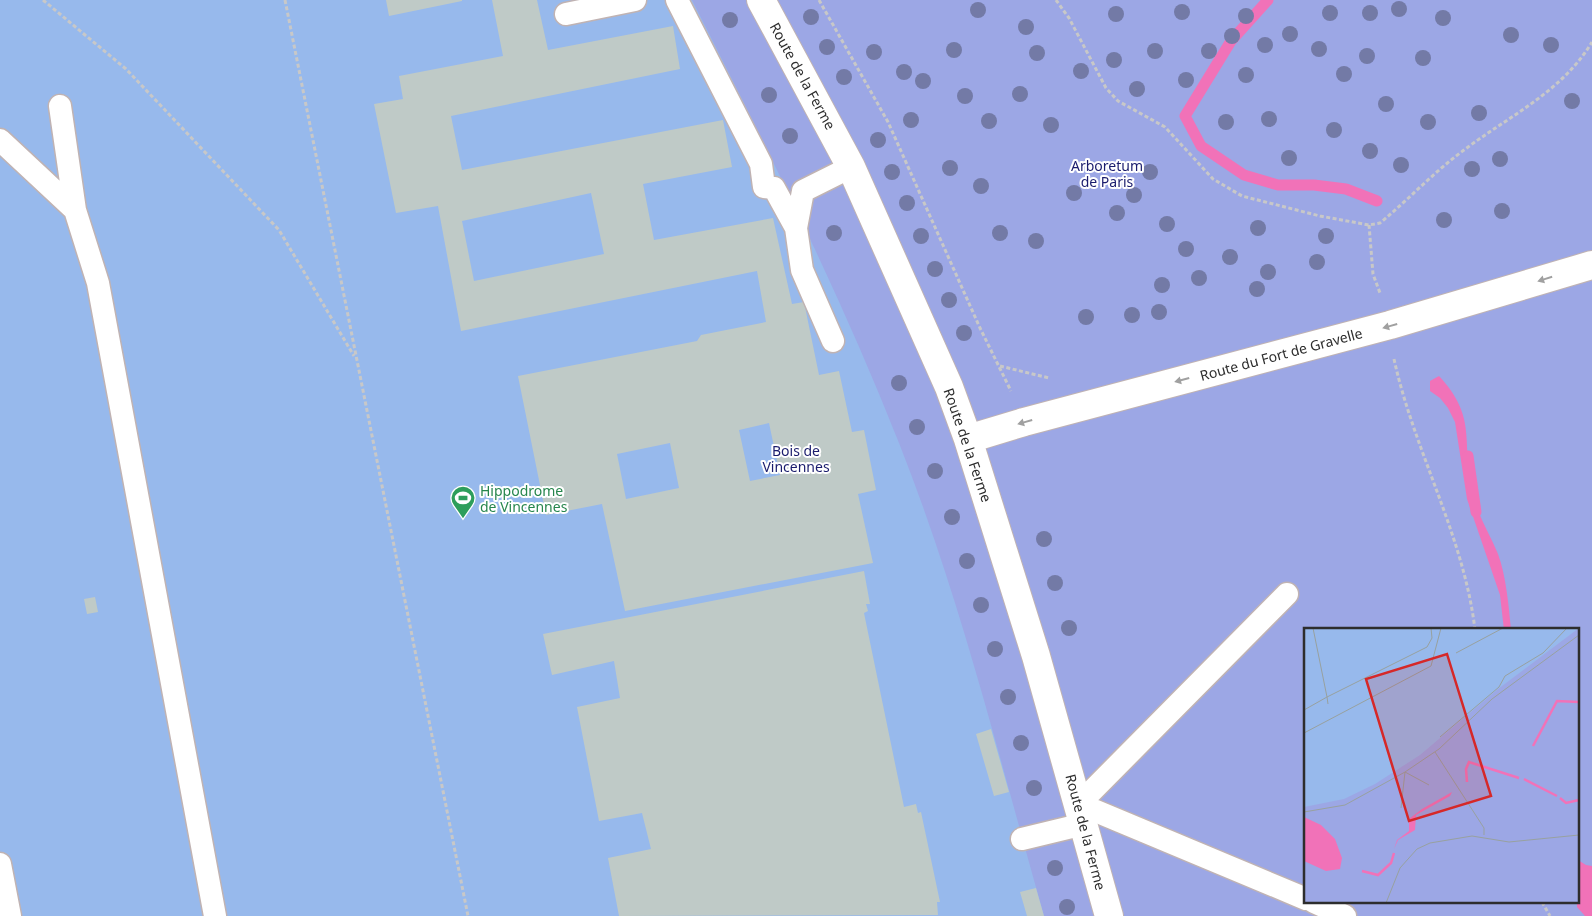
<svg xmlns="http://www.w3.org/2000/svg" width="1592" height="916" font-family="'Noto Sans',sans-serif">
	<rect width="100%" height="100%" fill="#dfeeeb"/>
	<!-- green -->
	<path fill="#9ca7e5" fill-rule="evenodd" d="M0 0H1592V916H0ZM1306 630H1578V902H1306Z"/>
	<!-- pitch -->
	<path fill="#97b9ec" d="M0 0H692C766 146 839 291 899 443 960 597 999 757 1044 916H0Z"/>
	<!-- water -->
	<path fill="#f172b8" d="M1439 376C1477 417 1462 440 1471 487 1475 511 1489 532 1498 554 1506 575 1509 608 1511 630H1504L1500 595 1467 499 1455 422 1448 408 1440 398 1430 391V381Z
		M1578 860 1586 865 1592 866V916H1585L1577 907Z"/>
	<g fill="none" stroke-linecap="round" stroke-linejoin="round">
		<!-- stream -->
		<path stroke="#f172b8" stroke-width="11" d="M1268 0 1231 41 1185 116 1201 146 1244 175 1278 185H1314L1346 189 1377 201
			M1468 456 1476 512"/>
	</g>
	<!-- building -->
	<path fill="#bfcac7" fill-rule="evenodd" d="M386 0H462V1L389 16Z
		M492 0H537L548 50 673 26 680 69 451 116 462 170 723 120 732 167 643 184 654 240 773 218 792 304 804 302 819 375 839 371 852 432 864 430 876 490 858 494 873 563 625 611 602 504 546 515 518 376 697 341 701 335 766 322 757 271 461 331 438 206 396 213 374 104 403 99 399 76 503 56ZM591 193 604 254 474 281 462 221ZM769 423 780 475 750 481 739 430ZM670 443 679 488 626 499 617 454Z
		M864 571 870 604H866L868 611 864 613 904 807 916 804 918 813 921 812 940 902H937L938 915 619 916 608 858 651 849 642 813 599 821 577 707 620 698 614 661 552 675 543 634Z
		M95 597 98 612 87 614 84 599Z
		M991 729 1009 792 994 796 976 734Z
		M1036 888 1044 916H1027L1020 892Z"/>
	<g fill="none" stroke-linecap="round" stroke-linejoin="round">
		<defs>
			<path id="lane" d="M677 0 761 164 764 187 774 188 796 228 802 270 833 341
				M566 14 635 0
				M60 106 75 210
				M0 140 75 210 98 283 215 916
				M796 228 803 191 851 167
				M1287 594 1079 804 1306 899
				M1022 839 1084 824
				M0 864 10 916
				M1314 902 1345 916"/>
			<path id="street" d="M761 0 851 167 949 387 968 439 1036 656 1109 916
				M968 439 1024 422 1390 325 1592 265"/>
		</defs>
		<!-- lane casing -->
		<use href="#lane" stroke="#c0b3b3" stroke-width="25"/>
		<!-- street casing -->
		<use href="#street" stroke="#c0b3b3" stroke-width="30"/>
		<!-- path -->
		<path stroke="#c8c8c8" stroke-width="3" stroke-dasharray="4 2.5" stroke-linecap="butt" d="M43 0 126 69 279 230 354 356
			M285 0 468 916
			M819 0 888 122 980 328 1011 391
			M1056 0 1069 18 1106 88 1118 101 1165 127 1213 179 1242 196 1320 216 1369 225 1380 223C1409 199 1434 172 1464 150 1509 116 1562 92 1592 42
			M1369 225 1373 274 1380 293
			M1394 359C1414 451 1464 536 1475 630
			M1000 366 1049 378
			M1542 902 1550 916"/>
		<!-- lane -->
		<use href="#lane" stroke="#fff" stroke-width="22"/>
		<!-- street -->
		<use href="#street" stroke="#fff" stroke-width="28"/>
	</g>
	<!-- trees -->
	<g fill="#737aa6">
		<circle cx="1399" cy="9" r="8"/>
		<circle cx="978" cy="10" r="8"/>
		<circle cx="1182" cy="12" r="8"/>
		<circle cx="1330" cy="13" r="8"/>
		<circle cx="1370" cy="13" r="8"/>
		<circle cx="1116" cy="14" r="8"/>
		<circle cx="1246" cy="16" r="8"/>
		<circle cx="811" cy="17" r="8"/>
		<circle cx="1443" cy="18" r="8"/>
		<circle cx="730" cy="20" r="8"/>
		<circle cx="1026" cy="27" r="8"/>
		<circle cx="1290" cy="34" r="8"/>
		<circle cx="1511" cy="35" r="8"/>
		<circle cx="1232" cy="36" r="8"/>
		<circle cx="1265" cy="45" r="8"/>
		<circle cx="1551" cy="45" r="8"/>
		<circle cx="827" cy="47" r="8"/>
		<circle cx="1319" cy="49" r="8"/>
		<circle cx="954" cy="50" r="8"/>
		<circle cx="1155" cy="51" r="8"/>
		<circle cx="1209" cy="51" r="8"/>
		<circle cx="874" cy="52" r="8"/>
		<circle cx="1037" cy="53" r="8"/>
		<circle cx="1367" cy="56" r="8"/>
		<circle cx="1423" cy="58" r="8"/>
		<circle cx="1114" cy="60" r="8"/>
		<circle cx="1081" cy="71" r="8"/>
		<circle cx="904" cy="72" r="8"/>
		<circle cx="1344" cy="74" r="8"/>
		<circle cx="1246" cy="75" r="8"/>
		<circle cx="844" cy="77" r="8"/>
		<circle cx="1186" cy="80" r="8"/>
		<circle cx="923" cy="81" r="8"/>
		<circle cx="1137" cy="89" r="8"/>
		<circle cx="1020" cy="94" r="8"/>
		<circle cx="769" cy="95" r="8"/>
		<circle cx="965" cy="96" r="8"/>
		<circle cx="1572" cy="101" r="8"/>
		<circle cx="1386" cy="104" r="8"/>
		<circle cx="1479" cy="113" r="8"/>
		<circle cx="1269" cy="119" r="8"/>
		<circle cx="911" cy="120" r="8"/>
		<circle cx="989" cy="121" r="8"/>
		<circle cx="1226" cy="122" r="8"/>
		<circle cx="1428" cy="122" r="8"/>
		<circle cx="1051" cy="125" r="8"/>
		<circle cx="1334" cy="130" r="8"/>
		<circle cx="790" cy="136" r="8"/>
		<circle cx="878" cy="140" r="8"/>
		<circle cx="1370" cy="151" r="8"/>
		<circle cx="1289" cy="158" r="8"/>
		<circle cx="1500" cy="159" r="8"/>
		<circle cx="1401" cy="165" r="8"/>
		<circle cx="950" cy="168" r="8"/>
		<circle cx="1472" cy="169" r="8"/>
		<circle cx="892" cy="172" r="8"/>
		<circle cx="1150" cy="172" r="8"/>
		<circle cx="981" cy="186" r="8"/>
		<circle cx="1074" cy="193" r="8"/>
		<circle cx="1134" cy="195" r="8"/>
		<circle cx="907" cy="203" r="8"/>
		<circle cx="1502" cy="211" r="8"/>
		<circle cx="1117" cy="213" r="8"/>
		<circle cx="1444" cy="220" r="8"/>
		<circle cx="1167" cy="224" r="8"/>
		<circle cx="1258" cy="228" r="8"/>
		<circle cx="834" cy="233" r="8"/>
		<circle cx="1000" cy="233" r="8"/>
		<circle cx="921" cy="236" r="8"/>
		<circle cx="1326" cy="236" r="8"/>
		<circle cx="1036" cy="241" r="8"/>
		<circle cx="1186" cy="249" r="8"/>
		<circle cx="1230" cy="257" r="8"/>
		<circle cx="1317" cy="262" r="8"/>
		<circle cx="935" cy="269" r="8"/>
		<circle cx="1268" cy="272" r="8"/>
		<circle cx="1199" cy="278" r="8"/>
		<circle cx="1162" cy="285" r="8"/>
		<circle cx="1257" cy="289" r="8"/>
		<circle cx="949" cy="300" r="8"/>
		<circle cx="1159" cy="312" r="8"/>
		<circle cx="1132" cy="315" r="8"/>
		<circle cx="1086" cy="317" r="8"/>
		<circle cx="964" cy="333" r="8"/>
		<circle cx="899" cy="383" r="8"/>
		<circle cx="917" cy="427" r="8"/>
		<circle cx="935" cy="471" r="8"/>
		<circle cx="952" cy="517" r="8"/>
		<circle cx="1044" cy="539" r="8"/>
		<circle cx="967" cy="561" r="8"/>
		<circle cx="1055" cy="583" r="8"/>
		<circle cx="981" cy="605" r="8"/>
		<circle cx="1069" cy="628" r="8"/>
		<circle cx="995" cy="649" r="8"/>
		<circle cx="1008" cy="697" r="8"/>
		<circle cx="1021" cy="743" r="8"/>
		<circle cx="1034" cy="788" r="8"/>
		<circle cx="1055" cy="868" r="8"/>
		<circle cx="1067" cy="907" r="8"/>
	</g>
	<!-- one-way arrows -->
	<defs><path id="oneway-solid" d="M-6-.8H1V-3.2L6.5 0L1 3.2V.8H-6Z" transform="scale(1.25)"/></defs>
	<g fill="#a0a0a0">
		<use href="#oneway-solid" transform="translate(1545 279) rotate(163)"/>
		<use href="#oneway-solid" transform="translate(1390 326) rotate(164)"/>
		<use href="#oneway-solid" transform="translate(1182 380) rotate(165)"/>
		<use href="#oneway-solid" transform="translate(1025 422) rotate(164)"/>
	</g>
	<!-- icons -->
	<defs>
		<symbol id="stadium-pin" viewBox="-11 -11 22 30"><path d="M0 17L-7.5 6A9.5 9.5 0 1 1 7.5 6Z" fill="#2e9e5b" stroke="#fff"/><path d="M0-5a6.5 5 0 1 0 0 10a6.5 5 0 1 0 0-10ZM-3.5-1.8h7v3.6h-7Z" fill="#fff"/></symbol>
	</defs>
	<g fill-rule="evenodd">
		<use href="#stadium-pin" x="449" y="484" width="28" height="38"/>
	</g>
	<g text-anchor="middle" dominant-baseline="central" stroke-width="4" stroke-linejoin="round" paint-order="stroke">
		<!-- street labels -->
		<g font-size="14" fill="#2d2d2d" stroke="#fff">
			<text transform="translate(803 76) rotate(61)">Route de la Ferme</text>
			<text transform="translate(1281 354) rotate(-15)">Route du Fort de Gravelle</text>
			<text transform="translate(968 445) rotate(71)">Route de la Ferme</text>
			<text transform="translate(1086 832) rotate(75)">Route de la Ferme</text>
		</g>
		<!-- park labels -->
		<g font-size="14" fill="#1a1c6d" stroke="#fff">
			<text x="1107" y="165">Arboretum<tspan x="1107" dy="16">de Paris</tspan></text>
			<text x="796" y="450">Bois de<tspan x="796" dy="16">Vincennes</tspan></text>
		</g>
		<!-- leisure labels -->
		<g font-size="14" fill="#27864d" stroke="#fff" text-anchor="start">
			<text x="480" y="490">Hippodrome<tspan x="480" dy="16">de Vincennes</tspan></text>
		</g>
	</g>
	<!-- overview -->
	<g transform="translate(1304 628)">
		<rect width="275" height="275" fill="#dfeeeb"/>
		<path d="M0 0H275V275H0Z" fill="#9ca7e5"/>
		<path d="M0 0H275L194 61 116 127 71 156 40 171 0 179Z" fill="#97b9ec"/>
		<path d="M148 164 146 168 112 187 111 202 94 212 90 221 93 212 105 203V191L118 181ZM0 189 17 197 31 211 38 230 36 241 22 243 0 233Z" fill="#f172b8"/>
		<path fill="none" stroke="#f172b8" stroke-width="2.5" d="M229 118 253 73 275 74M220 151 253 168M163 154 162 141 165 134 215 150M256 170 262 175 275 172M58 243 74 247 87 235 90 225"/>
		<path fill="none" stroke="#98a19f" stroke-width="1" d="M9 0 23 69 123 19 128 10 127 0M152 25 199 0M0 82 23 69 24 76M0 105 127 38 137 0M136 109 195 59 201 48 239 25 263 0M131 124 180 200V207M97 180 101 144 125 157M0 184 41 177 101 144 135 121 188 71 275 7M82 275 96 240 113 221 126 215 168 208 205 214 275 207"/>
		<path fill="#d62828" fill-opacity="0.15" stroke="#d62828" stroke-width="2.5" d="M143 26 187 168 105 193 62 51Z"/>
		<rect width="275" height="275" fill="none" stroke="#2d2d2d" stroke-width="2.5"/>
	</g>
</svg>
